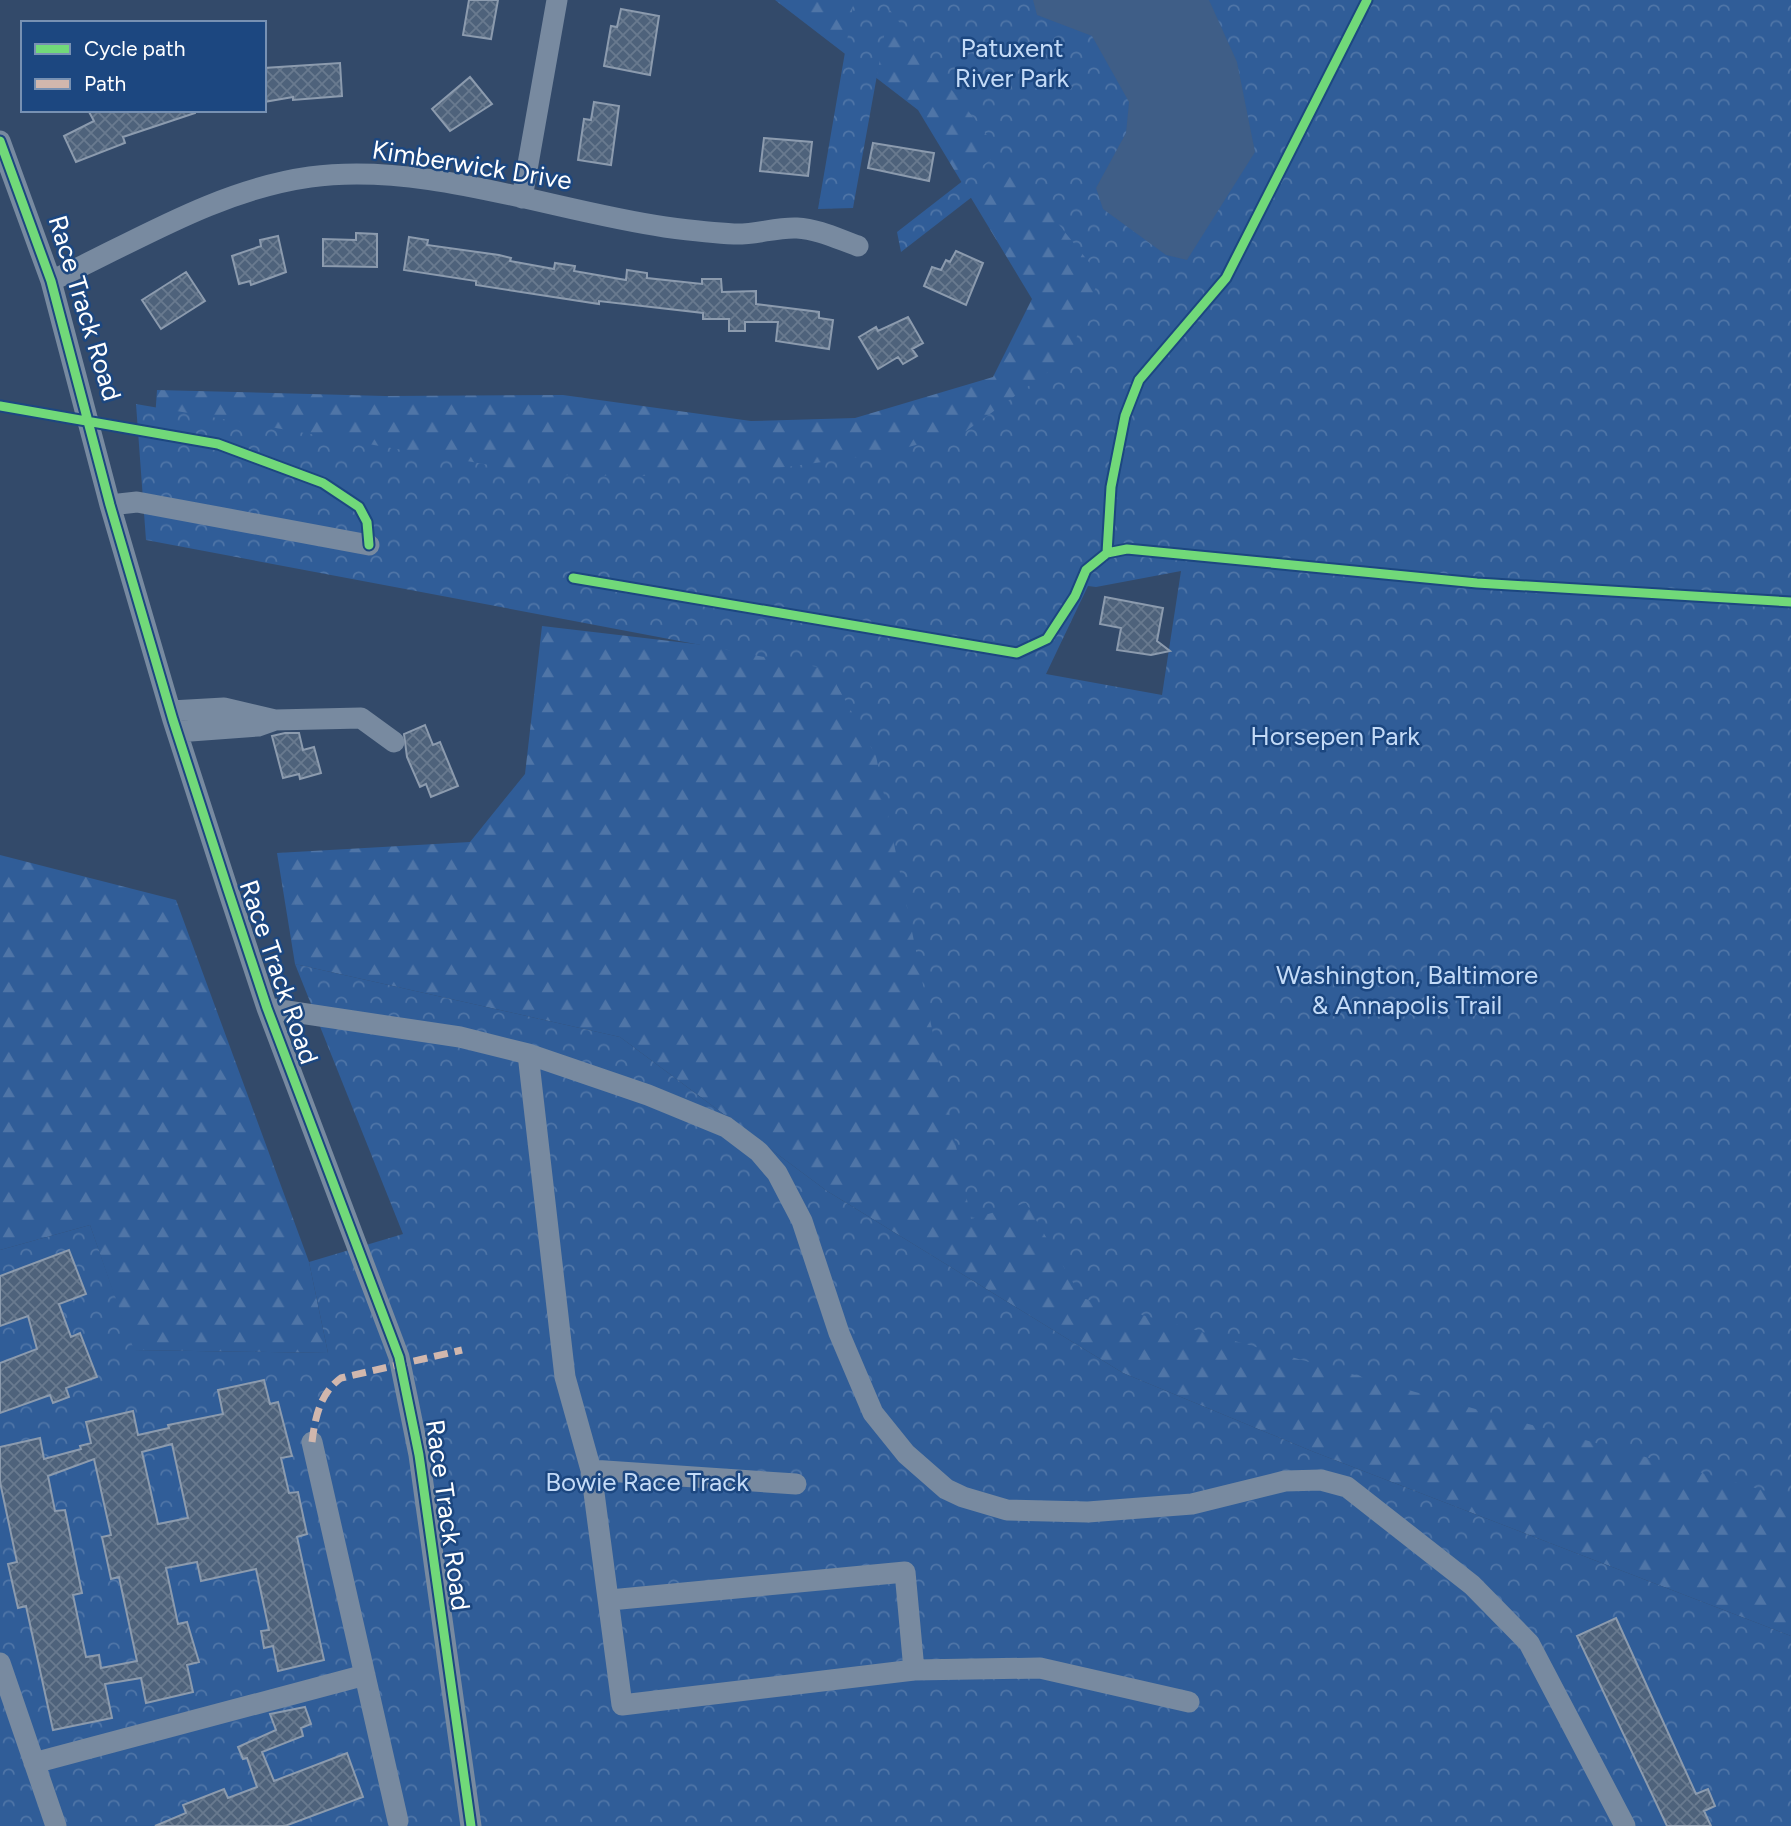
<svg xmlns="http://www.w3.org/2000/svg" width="1791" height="1826" font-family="Figtree,sans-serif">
	<defs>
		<pattern id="forest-firs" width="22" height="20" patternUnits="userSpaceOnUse" patternTransform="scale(1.75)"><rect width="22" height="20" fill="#305d98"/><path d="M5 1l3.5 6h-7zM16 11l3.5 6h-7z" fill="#4f75a7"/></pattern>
		<pattern id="park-crowns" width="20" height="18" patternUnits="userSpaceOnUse" patternTransform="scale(1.75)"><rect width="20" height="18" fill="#305d98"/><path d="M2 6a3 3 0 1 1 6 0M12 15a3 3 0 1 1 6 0" fill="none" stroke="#4f75a7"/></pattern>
		<pattern id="building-cross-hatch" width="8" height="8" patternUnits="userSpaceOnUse" patternTransform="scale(1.75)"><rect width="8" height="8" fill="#4e627b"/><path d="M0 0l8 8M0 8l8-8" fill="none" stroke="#697a8f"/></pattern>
	</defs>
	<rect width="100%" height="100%" fill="#334a6a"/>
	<!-- forest -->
	<path fill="url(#forest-firs)" d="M775 0H1791V561L697 508 155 419 157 390 385 396 563 395 751 421 855 418 993 377 1032 299 918 110Z
		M542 626 868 664 970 774 1791 646V1636L1314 1452 1123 1373 827 1191 620 1037 295 964 277 853 470 842 525 774Z
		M0 855 176 900 309 1262 328 1353 133 1350 90 1225 0 1250Z"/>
	<!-- park -->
	<path fill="url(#park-crowns)" fill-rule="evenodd" d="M854 0H1791V1498L1082 1298 1026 1203 971 1219 876 756 828 669 146 540 136 404 548 475 644 476 779 468 887 453 966 431 1069 357 1100 276 1012 166 901 252 897 232 1000 152 889 9 853 208 818 209ZM1181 571 1162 695 1046 674 1088 586 1096 587Z
		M295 964 620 1037 827 1191 1123 1373 1314 1452 1791 1636V1826H0V1250L90 1225 134 1350 328 1353 309 1262 403 1234Z"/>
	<!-- water -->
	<path fill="#3f5e87" d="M1033 0H1209L1237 62 1255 152 1187 260 1166 255 1103 209 1096 188 1126 133 1129 102 1092 36 1037 15Z"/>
	<!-- building -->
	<path fill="url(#building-cross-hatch)" stroke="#8c9bae" stroke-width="2" fill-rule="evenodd" d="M469 0H498L491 39 463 35Z
		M621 9 659 16 650 75 604 66 611 26 617 27Z
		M340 63 342 96 293 100V97L264 102V68Z
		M470 77 492 104 450 131 432 109Z
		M594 102 619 106 611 165 578 160 584 119 591 120Z
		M88 110H195V113L123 137 125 143 76 162 64 136 94 121Z
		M764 138 812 142 808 176 760 171Z
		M873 143 934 153 929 181 868 168Z
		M356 233 377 234V267L323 266V239L356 240Z
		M278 236 286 272 251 285 250 281 239 284 232 256 261 246 260 240Z
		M409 237 428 240 427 245 499 255 511 258 510 261 554 269 555 263 575 266 574 271 626 280 627 270 647 273V278L702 284V279H721L722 292 756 291V304L819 312V318L833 320 829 349 776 341 778 322H745V331H729V319H703V313L599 301V304L476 285V281L404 270Z
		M956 251 983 263 966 305 924 286 932 267 941 270 946 260 950 262Z
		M186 272 205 301 161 329 142 300Z
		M908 317 923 343 912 349 917 356 903 364 898 357 878 369 859 337 876 327 878 331Z
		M1105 597 1163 608 1157 641 1170 651 1151 655 1117 650 1121 628 1100 624Z
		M425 725 433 745 440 742 458 786 431 797 426 784 420 787 407 757 404 734Z
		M285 733H299L303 750 314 747 321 773 300 779 299 774 283 778 272 736Z
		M69 1250 86 1294 59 1304 71 1337 80 1333 97 1377 66 1388 69 1397 53 1403 50 1395 0 1413V1363L37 1349 28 1316 0 1326V1276Z
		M264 1380 270 1404 278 1402 292 1456 281 1458 289 1493 298 1492 307 1534 297 1537 324 1660 278 1671 273 1646 264 1648 261 1631 269 1630 256 1569 201 1581 197 1562 166 1568 178 1624 187 1622 199 1662 187 1665 193 1692 146 1703 141 1678 105 1684 112 1718 53 1730 26 1606 18 1608 8 1564 17 1562 0 1482V1447L40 1438 44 1459 81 1449 80 1446 91 1443 86 1422 133 1411 138 1435 169 1428 168 1425 223 1414 218 1390ZM172 1444 188 1518 158 1524 142 1452ZM94 1459 111 1535 102 1537 111 1579 119 1577 137 1661 101 1668 99 1655 86 1657 73 1595 82 1593 65 1510 55 1511 48 1476Z
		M1616 1618 1696 1794 1708 1789 1715 1806 1704 1811 1711 1826H1667L1577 1636Z
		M305 1707 311 1724 301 1728 303 1736 262 1752 274 1781 347 1753 363 1797 285 1826H155L186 1813 183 1805 224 1789 228 1798 257 1787 247 1758 243 1759 238 1747 276 1730 270 1714Z"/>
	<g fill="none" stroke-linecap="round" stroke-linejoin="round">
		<!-- minor -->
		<path stroke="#788aa0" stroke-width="21" d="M0 141 51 281 110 505 173 720 228 890 267 1008 399 1357 419 1455 471 1826
			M522 198 557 0
			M51 281C135 242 217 190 310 177 424 161 553 211 665 227 688 230 711 233 734 234 755 235 776 227 797 228 818 229 838 239 858 246
			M110 505 137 502 369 545
			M171 711 224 708 275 720 258 726 177 732
			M275 720 361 718 394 742
			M267 1008 460 1037 528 1054 648 1095 726 1127 759 1152 777 1173 802 1221 839 1333 873 1413 906 1454 946 1489 963 1497 1007 1510 1088 1512 1192 1504 1285 1481 1321 1480 1347 1487 1472 1585 1529 1643 1625 1826
			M528 1054 565 1377 591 1470 622 1705 914 1670 905 1572 610 1600
			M312 1442 398 1821
			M591 1470 796 1484
			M0 1663 56 1826
			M914 1670 1040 1668 1189 1702
			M34 1763 365 1675"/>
		<!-- quiet -->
		<path stroke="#d1b7ad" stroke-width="7" stroke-dasharray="14 7" stroke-linecap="butt" d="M312 1442C315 1418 320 1393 341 1378L462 1350"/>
		<defs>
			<path id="cycleway" d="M0 141 51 281 110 505 173 720 228 890 267 1008 399 1357 419 1455 471 1826
				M0 406 218 444 323 483 359 507 367 522 369 545
				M1107 553 1127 549 1477 583 1791 602
				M573 578 1017 653 1047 639 1075 596 1086 570 1107 553 1111 487 1125 416 1139 380 1226 278 1367 0"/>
		</defs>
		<!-- cycleway casing -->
		<use href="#cycleway" stroke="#1c4780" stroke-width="13"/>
		<!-- cycleway -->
		<use href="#cycleway" stroke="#71d979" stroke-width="9"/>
	</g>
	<g text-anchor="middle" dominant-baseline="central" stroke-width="5" stroke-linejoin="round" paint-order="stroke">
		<!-- park labels -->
		<g font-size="26" fill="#c4dbf7" stroke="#1c4780">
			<text x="1012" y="48">Patuxent<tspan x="1012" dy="30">River Park</tspan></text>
			<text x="1335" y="736">Horsepen Park</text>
			<text x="1407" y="975">Washington, Baltimore<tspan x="1407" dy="30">&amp; Annapolis Trail</tspan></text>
			<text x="647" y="1482">Bowie Race Track</text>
		</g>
		<!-- street labels -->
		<g font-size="26" fill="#fff" stroke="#1c4780">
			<text transform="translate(472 165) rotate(9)">Kimberwick Drive</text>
			<text transform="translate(85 308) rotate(73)">Race Track Road</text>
			<text transform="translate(279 972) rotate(71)">Race Track Road</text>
			<text transform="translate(448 1515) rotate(82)">Race Track Road</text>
		</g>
	</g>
	<!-- legend -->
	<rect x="21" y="21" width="245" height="91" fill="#1c4780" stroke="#7791b3" stroke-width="2"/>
	<rect x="35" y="44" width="35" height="10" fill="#71d979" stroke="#7791b3" stroke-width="2"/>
	<text x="84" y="56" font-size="21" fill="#ffffff">Cycle path</text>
	<rect x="35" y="79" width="35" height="10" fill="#d1b7ad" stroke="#7791b3" stroke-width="2"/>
	<text x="84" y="91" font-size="21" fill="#ffffff">Path</text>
</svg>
